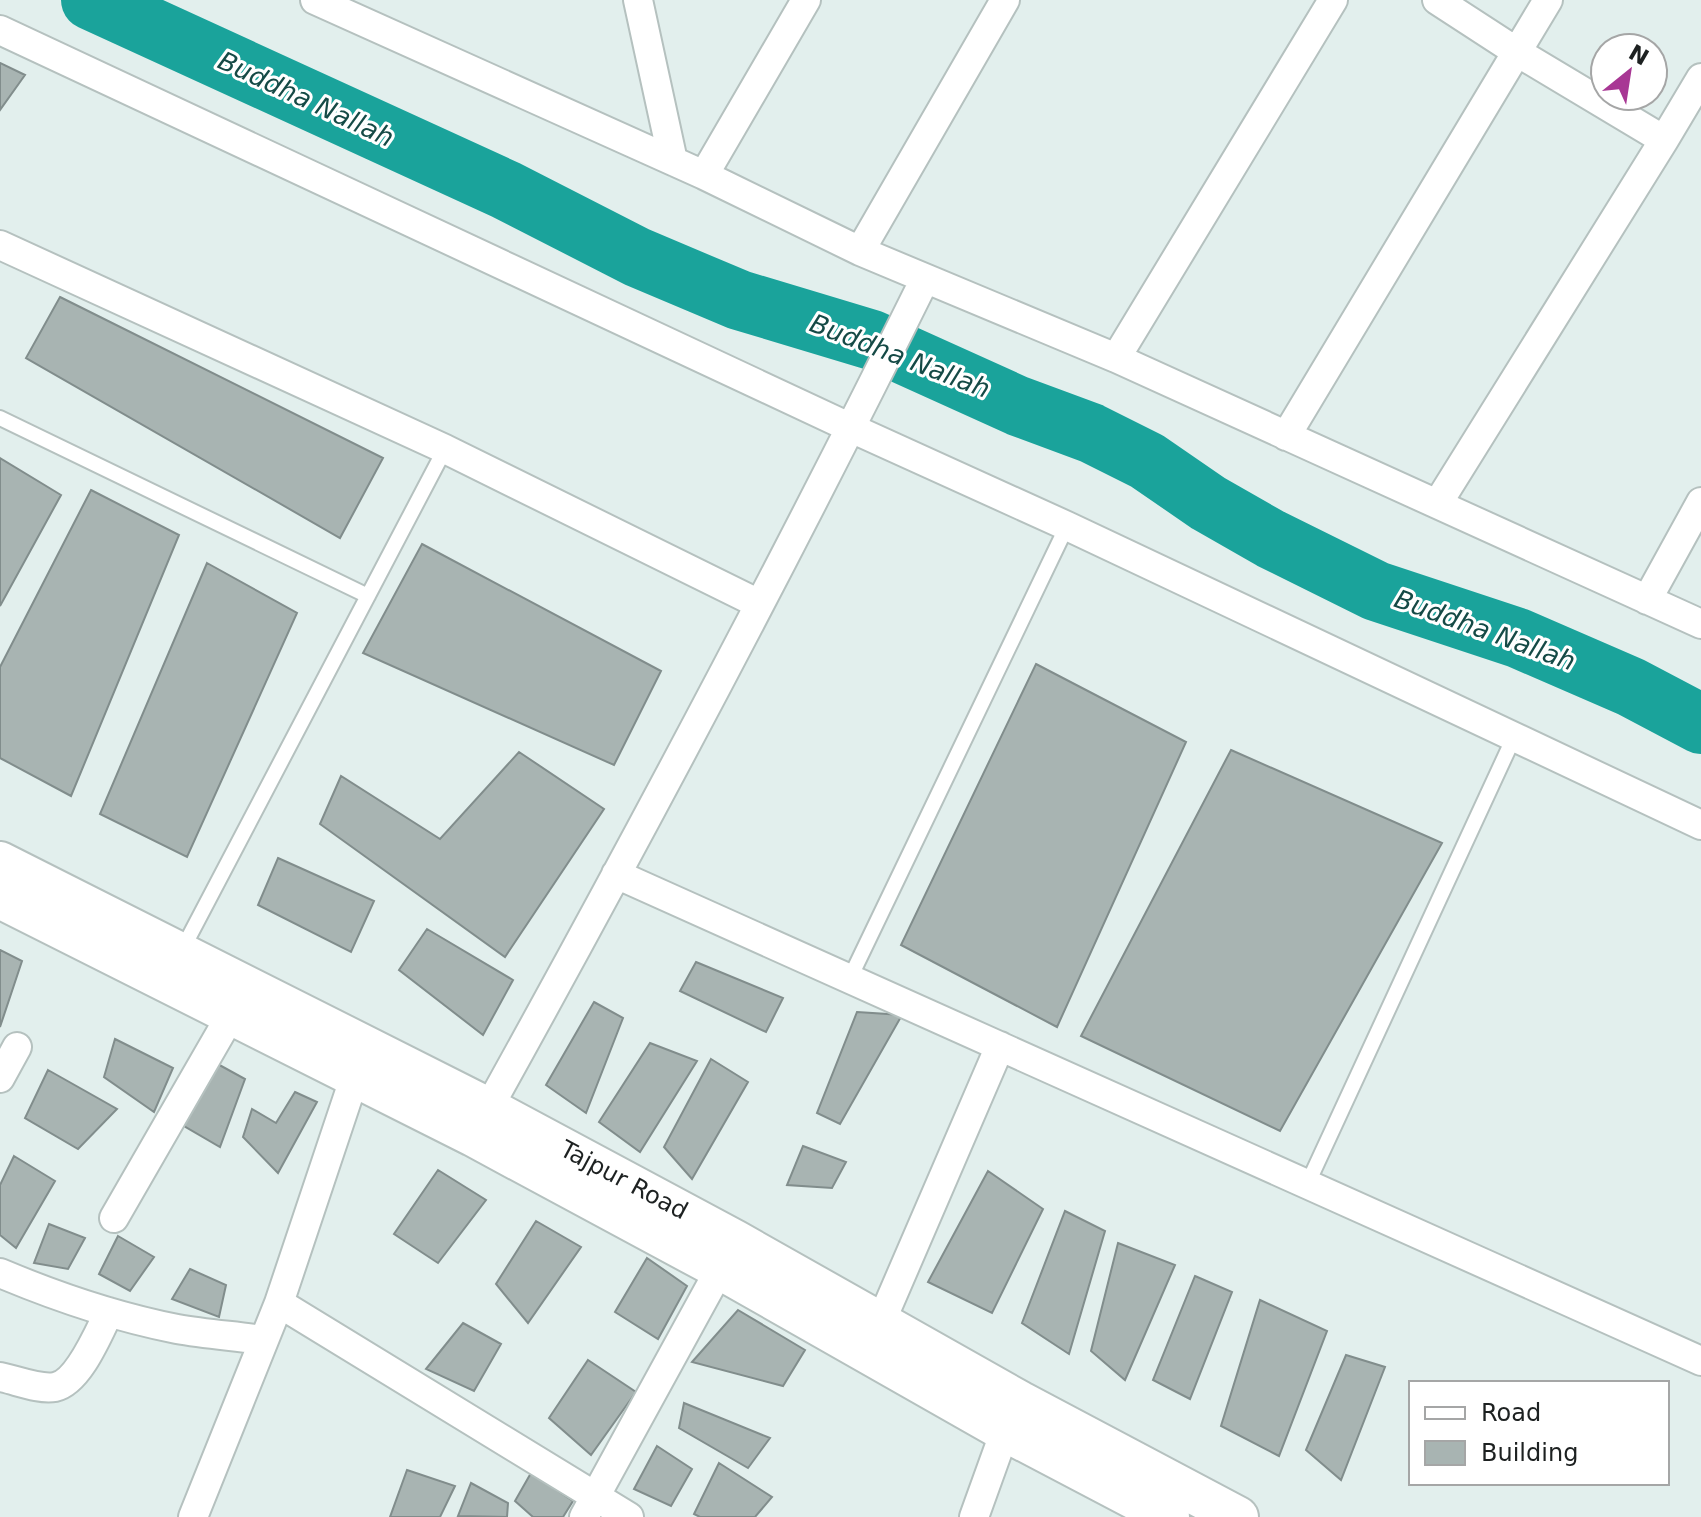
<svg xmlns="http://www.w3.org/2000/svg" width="1701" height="1517" font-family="'DejaVu Sans',sans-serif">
	<rect width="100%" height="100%" fill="#e2efed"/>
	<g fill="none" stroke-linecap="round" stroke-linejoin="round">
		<!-- river -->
		<path stroke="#1aa39b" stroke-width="60" d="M91 0 506 190 637 257 739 300 872 340 1018 406 1091 433 1147 461 1208 503 1271 539 1376 591 1518 638 1631 687 1701 724"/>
	</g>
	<!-- building -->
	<path fill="#a8b4b2" stroke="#818d8c" stroke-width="2" d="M0 63 25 75 0 110Z
		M60 297 383 458 340 538 26 358Z
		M0 458 61 495 0 606Z
		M91 490 179 535 71 796 0 758V667Z
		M422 544 661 671 614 765 363 653Z
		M207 563 297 613 187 857 100 814Z
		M1036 664 1186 742 1057 1027 901 945Z
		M1231 750 1442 843 1280 1131 1081 1036Z
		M519 752 604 809 505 957 320 824 341 776 440 839Z
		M278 858 374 901 351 952 258 905Z
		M427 929 513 980 483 1035 399 970Z
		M0 950 22 961 0 1027Z
		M696 962 783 998 766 1032 680 991Z
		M594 1002 623 1018 586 1113 546 1085Z
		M857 1012 902 1015 840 1124 817 1113Z
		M115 1039 173 1068 154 1112 104 1077Z
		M650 1043 697 1061 640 1152 599 1122Z
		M711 1059 748 1082 692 1179 664 1147Z
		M214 1062 245 1079 220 1147 184 1126Z
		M48 1070 117 1109 78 1149 25 1118Z
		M295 1092 317 1102 278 1173 243 1137 252 1109 276 1123Z
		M803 1146 846 1162 832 1188 787 1185Z
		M14 1156 55 1181 16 1248 0 1235V1185Z
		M438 1170 486 1200 438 1263 394 1234Z
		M988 1171 1043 1209 992 1313 928 1282Z
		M1065 1211 1105 1231 1069 1354 1022 1323Z
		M536 1221 581 1247 528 1323 496 1284Z
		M49 1224 85 1238 68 1269 34 1263Z
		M118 1236 154 1257 130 1291 99 1274Z
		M1118 1243 1175 1265 1125 1380 1091 1351Z
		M647 1258 687 1286 658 1339 615 1312Z
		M190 1269 226 1285 219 1317 172 1299Z
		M1195 1276 1232 1292 1190 1399 1153 1380Z
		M1260 1300 1327 1331 1279 1456 1221 1426Z
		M738 1310 805 1350 783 1386 692 1362Z
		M463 1323 501 1344 474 1391 426 1369Z
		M1346 1355 1385 1367 1341 1480 1306 1450Z
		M588 1360 636 1392 591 1455 549 1418Z
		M684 1403 770 1438 748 1468 679 1428Z
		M657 1446 692 1469 671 1506 634 1489Z
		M719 1463 772 1497 755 1517H700L694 1514Z
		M407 1470 455 1486 440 1517H390Z
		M531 1473 573 1501 563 1517H533L515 1501Z
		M471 1483 508 1503 507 1517 458 1516Z"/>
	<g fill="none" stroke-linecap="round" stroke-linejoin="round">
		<defs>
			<path id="service" d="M0 418 368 596
				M181 952 445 449
				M850 978 1067 526
				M1307 1185 1515 735"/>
			<path id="minor" d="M315 0 704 175 860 251 1116 358 1701 624
				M638 0 673 161
				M1437 0 1517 52 1664 140 1701 78
				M0 30 851 428 1067 526 1701 825
				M704 175 806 0
				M0 245 445 449 759 604
				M860 251 1005 0
				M1116 358 1333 0
				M1286 436 1548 0
				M1438 503 1664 140
				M1647 600 1701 502
				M616 874 1701 1361
				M0 1078 17 1047
				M479 1125C634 846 784 564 925 279
				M114 1218 231 1015
				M0 1273C57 1297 116 1317 177 1329 205 1334 235 1336 263 1340
				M279 1303 629 1517
				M880 1324 1000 1046
				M0 1377C16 1380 39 1390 55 1387 79 1382 99 1332 109 1312
				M193 1517 279 1303 355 1076
				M584 1517 720 1269
				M974 1517 1005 1431"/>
			<path id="secondary" d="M0 862 488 1108 736 1241 1021 1402 1238 1517
				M0 898 473 1136 720 1269 1005 1431 1169 1517"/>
		</defs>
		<!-- service casing -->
		<use href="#service" stroke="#b5c1bf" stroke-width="18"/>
		<!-- minor casing -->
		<use href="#minor" stroke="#b5c1bf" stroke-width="32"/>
		<!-- secondary casing -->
		<use href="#secondary" stroke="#b5c1bf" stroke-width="44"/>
		<!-- service -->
		<use href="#service" stroke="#fff" stroke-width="14"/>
		<!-- minor -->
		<use href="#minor" stroke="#fff" stroke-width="28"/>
		<!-- secondary -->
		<use href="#secondary" stroke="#fff" stroke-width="40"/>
	</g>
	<g text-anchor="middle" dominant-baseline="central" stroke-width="6" stroke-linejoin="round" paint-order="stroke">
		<!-- street labels -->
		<g font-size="24" fill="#1d2121" stroke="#fff">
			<text transform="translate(624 1180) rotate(28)">Tajpur Road</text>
		</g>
		<!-- water labels -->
		<g font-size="26" font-style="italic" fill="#154a46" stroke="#fff">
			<text transform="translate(306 99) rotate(25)">Buddha Nallah</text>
			<text transform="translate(900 356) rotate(21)">Buddha Nallah</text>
			<text transform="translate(1485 630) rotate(20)">Buddha Nallah</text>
		</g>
	</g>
	<!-- legend -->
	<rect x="1409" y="1381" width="260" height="104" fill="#ffffff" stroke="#a5a6a6" stroke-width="2"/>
	<rect x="1425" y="1407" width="40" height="12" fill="#ffffff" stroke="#a5a6a6" stroke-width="2"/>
	<text x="1481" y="1421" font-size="24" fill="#1d2121">Road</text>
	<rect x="1425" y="1441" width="40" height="24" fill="#a8b4b2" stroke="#a5a6a6" stroke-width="2"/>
	<text x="1481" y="1461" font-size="24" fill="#1d2121">Building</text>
	<!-- north arrow -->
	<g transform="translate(1629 72) rotate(30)"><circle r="38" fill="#ffffff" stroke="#a5a6a6" stroke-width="2"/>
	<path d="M0-6L14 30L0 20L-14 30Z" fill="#a83794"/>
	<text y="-12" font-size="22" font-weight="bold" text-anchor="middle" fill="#1d2121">N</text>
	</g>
</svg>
